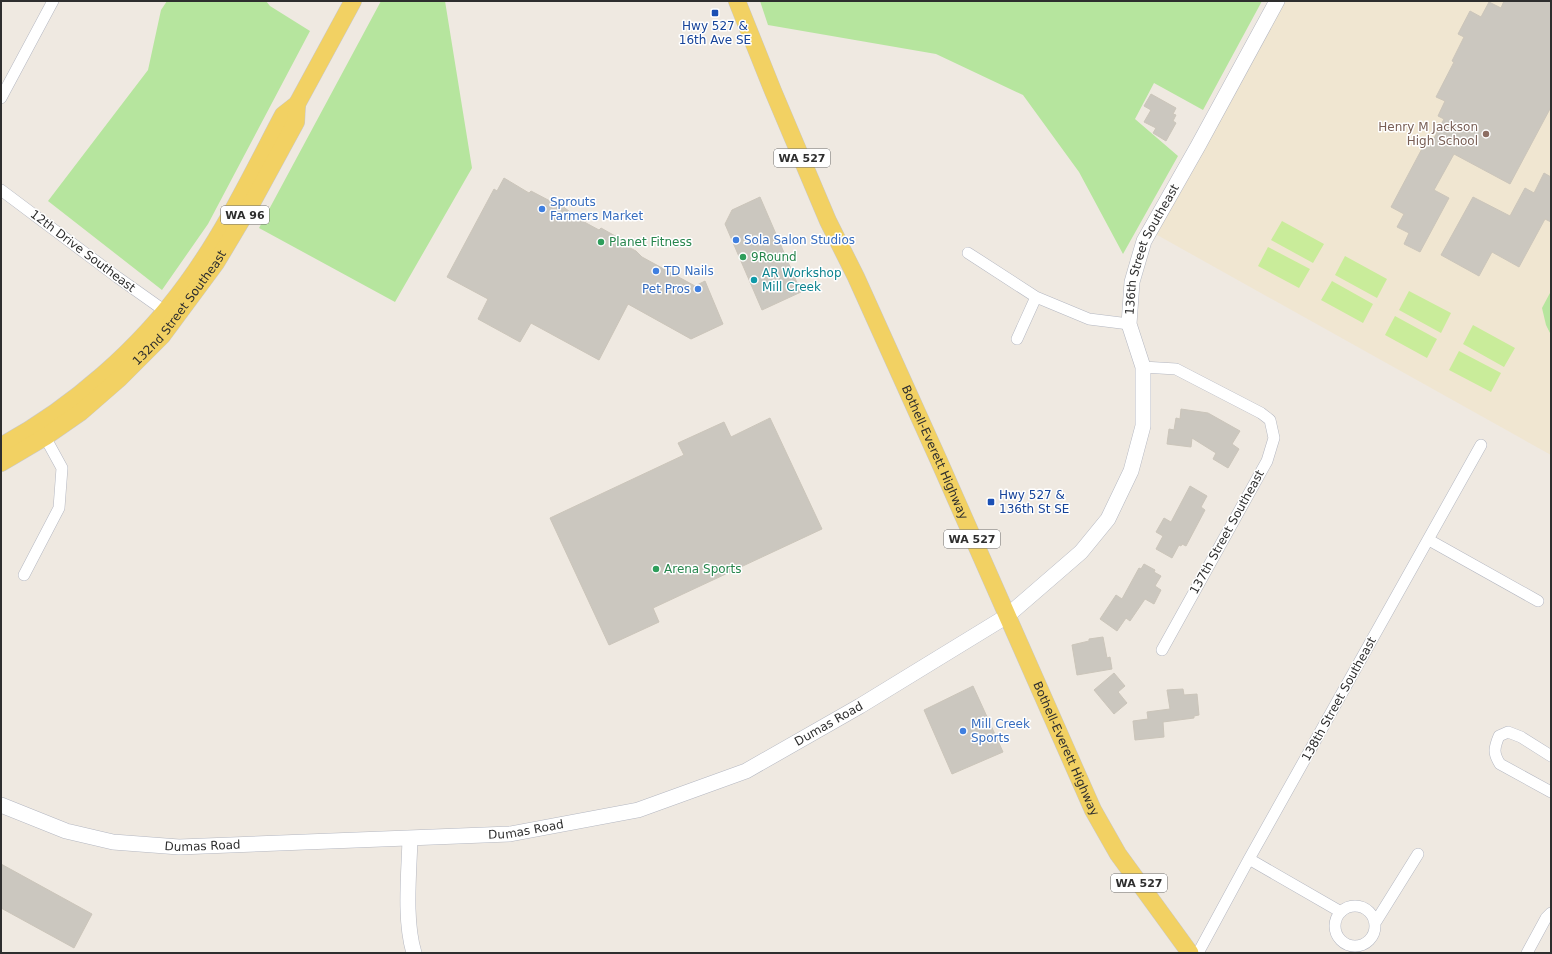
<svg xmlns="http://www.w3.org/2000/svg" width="1552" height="954" font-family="'DejaVu Sans',sans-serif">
	<rect width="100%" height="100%" fill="#efe9e1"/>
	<!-- education -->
	<path fill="#f0e6d1" d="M1277 1H1551V455L1150 231Z"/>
	<!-- green -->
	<path fill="#b6e59e" d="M167 1H266L270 6 310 31 208 224 162 290 48 201 148 70 161 10Z
		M381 1H445L472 168 395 302 259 228Z
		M760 1H1262L1203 110 1154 83 1135 119 1178 156 1123 254 1079 172 1023 95 936 54 768 25Z
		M1551 291V335L1546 325 1542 308Z"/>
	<!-- pitch -->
	<path fill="#c9ec9a" d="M1282 221 1324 244 1313 263 1271 240Z
		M1268 247 1310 269 1299 288 1258 266Z
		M1345 256 1387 279 1377 298 1335 275Z
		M1332 281 1373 304 1363 323 1321 300Z
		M1409 291 1451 313 1441 333 1399 310Z
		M1395 316 1437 339 1427 358 1385 335Z
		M1473 325 1515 348 1504 367 1463 344Z
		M1459 351 1501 373 1491 392 1449 370Z"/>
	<!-- building -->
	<path fill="#cbc7bf" stroke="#cbc5ba" d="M1504 1H1551V107L1510 184 1454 154 1434 190 1449 198 1420 252 1404 244 1409 233 1397 227 1404 214 1391 207 1425 143 1430 146 1444 119 1438 116 1445 101 1436 97 1454 62 1452 61 1464 37 1458 34 1470 11 1481 17 1489 2 1501 8Z
		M1151 94 1176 108 1173 114 1176 115 1173 121 1176 123 1166 141 1153 133 1156 128 1144 122 1151 110 1144 106Z
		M1544 173 1551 177V222L1545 219 1519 267 1492 252 1479 276 1441 255 1473 197 1510 216 1525 188 1534 193Z
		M504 178 529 193 531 191 550 201 561 205 570 212 575 217 599 230 601 228 617 237 614 240 636 251 642 257 695 286 705 281 723 324 691 339 628 304 599 360 531 323 520 342 478 319 488 299 447 277 494 189 497 191Z
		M760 197 801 292 762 310 725 224 732 210Z
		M1181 409 1208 413 1240 431 1232 444 1239 449 1228 468 1213 459 1216 453 1192 438 1191 447 1167 444 1169 429 1174 430 1176 418 1180 419Z
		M770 418 822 529 653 608 659 622 609 645 550 518 684 455 678 443 724 422 731 437Z
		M1190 486 1207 496 1201 507 1205 510 1186 546 1182 544 1181 546 1179 545 1172 558 1156 549 1163 536 1156 532 1164 518 1171 522Z
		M1144 564 1155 570 1154 572 1161 576 1155 586 1161 590 1154 604 1145 599 1130 621 1126 618 1117 631 1100 619 1116 595 1122 599 1139 568 1141 569Z
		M1103 637 1107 658 1110 657 1112 669 1077 675 1072 645 1089 641V639Z
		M1114 673 1125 686 1118 692 1127 703 1114 714 1094 690Z
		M973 686 1003 752 952 774 924 710Z
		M1183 689 1184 695 1197 694 1199 715 1194 716V718L1163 722 1164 737 1135 740 1133 721 1148 719 1147 712 1170 709 1167 690Z
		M1 864 92 914 74 948 1 908Z"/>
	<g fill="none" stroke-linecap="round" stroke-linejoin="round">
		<defs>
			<path id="street" d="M1 98 53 1
				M1 190 117 277 165 311
				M968 253 1036 297 1089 319 1129 324
				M1017 339 1036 297
				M1143 367 1176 369 1261 413 1270 420 1274 438 1267 461 1162 650
				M1429 540 1538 601
				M24 575 59 508 62 468 45 437
				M1551 756 1521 737 1508 732 1499 736C1494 748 1493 753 1500 764L1551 792
				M1249 859 1341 912
				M1335 926a20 20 0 1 1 40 0a20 20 0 1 1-40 0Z
				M1375 923 1418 854
				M1198 953 1249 859 1481 445
				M1527 953 1546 918 1551 913"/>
			<g id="secondary">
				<path id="s1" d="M1 805 66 831 113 842 179 847 510 834 638 810 746 771 860 706 1007 616 1081 552 1108 519 1131 471 1143 426V367L1129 324 1132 282 1144 241 1198 146 1277 1"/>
				<path d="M410 839C409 874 404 920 414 953"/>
			</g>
			<g id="primary">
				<path id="s2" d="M737 1 773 91 828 221 856 277 939 461 1093 810 1118 854 1190 953"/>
				<path d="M1 446C72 408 140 348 187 283 225 231 253 172 283 115L297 104 353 1"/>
				<path id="s3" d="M1 463 45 437 81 412 120 378 162 336 216 263 253 201 296 122 297 104"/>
			</g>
		</defs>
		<!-- street casing -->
		<use href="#street" stroke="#b4b7c1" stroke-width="12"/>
		<!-- secondary casing -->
		<use href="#secondary" stroke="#b4b7c1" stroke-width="16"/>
		<!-- primary casing -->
		<use href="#primary" stroke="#c9c9c9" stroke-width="18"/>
		<!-- street -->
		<use href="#street" stroke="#fff" stroke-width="11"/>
		<!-- secondary -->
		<use href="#secondary" stroke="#fff" stroke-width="15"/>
		<!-- primary -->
		<use href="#primary" stroke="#f2d163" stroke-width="17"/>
	</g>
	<!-- markers -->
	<g fill="#1a4fb4" stroke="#fff" stroke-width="1.5">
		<rect x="711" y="9" width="8" height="8" rx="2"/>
		<rect x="987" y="498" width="8" height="8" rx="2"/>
	</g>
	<circle fill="#8d6e63" stroke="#fff" stroke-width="1.5" cx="1486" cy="134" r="4"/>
	<g fill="#3f7fe0" stroke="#fff" stroke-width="1.5">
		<circle cx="542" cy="209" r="4"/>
		<circle cx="736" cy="240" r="4"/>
		<circle cx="656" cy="271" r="4"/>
		<circle cx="698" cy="289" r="4"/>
		<circle cx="963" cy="731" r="4"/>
	</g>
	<g fill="#2e9e5b" stroke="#fff" stroke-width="1.5">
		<circle cx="601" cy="242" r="4"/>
		<circle cx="743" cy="257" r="4"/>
		<circle cx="656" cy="569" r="4"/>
	</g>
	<circle fill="#0f9aa8" stroke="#fff" stroke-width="1.5" cx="754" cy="280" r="4"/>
	<g text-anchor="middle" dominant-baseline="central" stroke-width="3" stroke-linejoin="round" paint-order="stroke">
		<!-- shield labels -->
		<g fill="#fff" stroke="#6d6d6d" stroke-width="1">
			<rect x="774" y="149" width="56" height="18" rx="3"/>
			<rect x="221" y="206" width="48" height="18" rx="3"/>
			<rect x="944" y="530" width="56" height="18" rx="3"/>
			<rect x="1111" y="874" width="56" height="18" rx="3"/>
		</g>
		<g font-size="11" font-weight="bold" fill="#2e2e2e">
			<text x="802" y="158">WA 527</text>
			<text x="245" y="215">WA 96</text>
			<text x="972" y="539">WA 527</text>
			<text x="1139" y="883">WA 527</text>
		</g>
		<!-- transit labels -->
		<g font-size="12" fill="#164399" stroke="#fff">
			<text x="715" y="26">Hwy 527 &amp;<tspan x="715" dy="14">16th Ave SE</tspan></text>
			<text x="999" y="495" text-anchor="start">Hwy 527 &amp;<tspan x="999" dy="14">136th St SE</tspan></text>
		</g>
		<!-- education labels -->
		<g font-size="12" fill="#785e54" stroke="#fff" text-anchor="end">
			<text x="1478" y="127">Henry M Jackson<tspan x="1478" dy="14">High School</tspan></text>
		</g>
		<!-- shop labels -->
		<g font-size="12" fill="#366cbe" stroke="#fff" text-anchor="start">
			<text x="550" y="202">Sprouts<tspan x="550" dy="14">Farmers Market</tspan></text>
			<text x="744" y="240">Sola Salon Studios</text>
			<text x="664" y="271">TD Nails</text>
			<text x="690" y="289" text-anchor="end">Pet Pros</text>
			<text x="971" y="724">Mill Creek<tspan x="971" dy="14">Sports</tspan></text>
		</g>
		<!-- leisure labels -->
		<g font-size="12" fill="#27864d" stroke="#fff" text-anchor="start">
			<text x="609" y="242">Planet Fitness</text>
			<text x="751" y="257">9Round</text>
			<text x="664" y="569">Arena Sports</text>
		</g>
		<!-- street labels -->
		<g font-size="12" fill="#2e2e2e" stroke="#fff">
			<text stroke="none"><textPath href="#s1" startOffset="1488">136th Street Southeast</textPath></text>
			<text transform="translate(83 251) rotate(37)">12th Drive Southeast</text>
			<text stroke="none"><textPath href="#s3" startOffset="239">132nd Street Southeast</textPath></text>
			<text stroke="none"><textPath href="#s2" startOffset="493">Bothell-Everett Highway</textPath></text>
			<text transform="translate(1227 532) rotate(-61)">137th Street Southeast</text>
			<text transform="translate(1339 699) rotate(-61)">138th Street Southeast</text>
			<text stroke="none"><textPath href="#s1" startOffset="856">Dumas Road</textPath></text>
			<text stroke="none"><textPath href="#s2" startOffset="817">Bothell-Everett Highway</textPath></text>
			<text stroke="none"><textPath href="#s1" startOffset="532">Dumas Road</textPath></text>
			<text stroke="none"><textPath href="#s1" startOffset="208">Dumas Road</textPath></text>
		</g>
		<!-- culture labels -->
		<g font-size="12" fill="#0d838f" stroke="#fff" text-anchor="start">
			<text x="762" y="273">AR Workshop<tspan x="762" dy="14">Mill Creek</tspan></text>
		</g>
	</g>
	<!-- border -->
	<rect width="1552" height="954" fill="none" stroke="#2e2e2e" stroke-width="4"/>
</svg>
